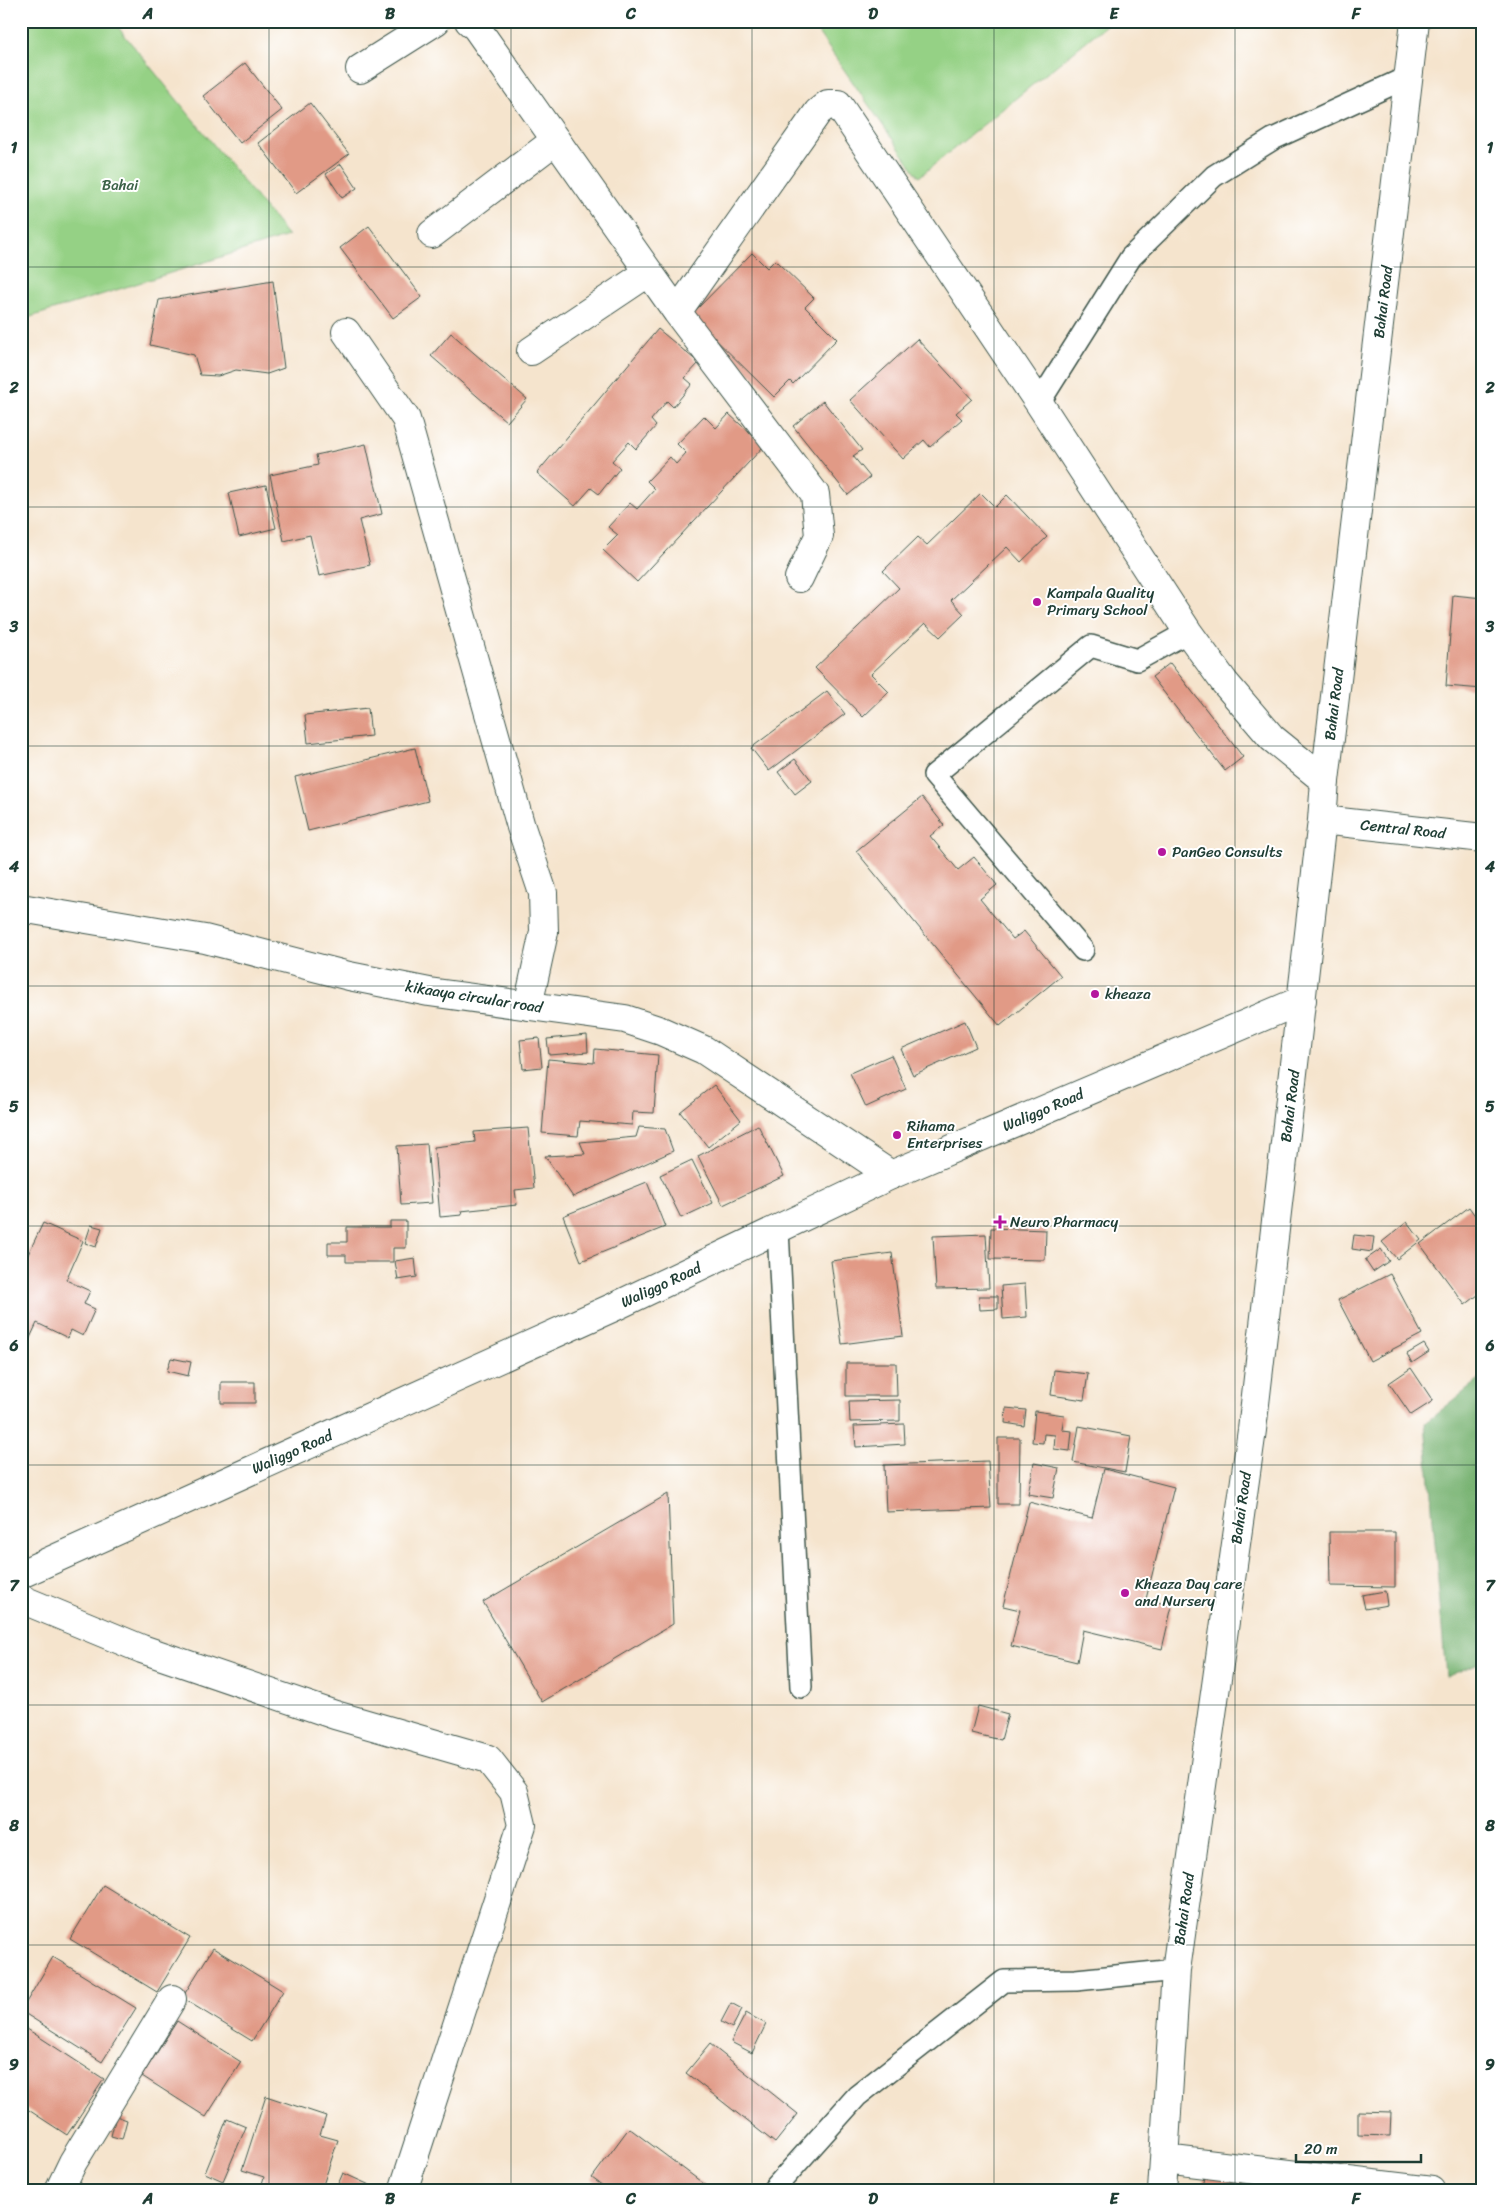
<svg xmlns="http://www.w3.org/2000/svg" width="1504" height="2212" font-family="Sriracha,sans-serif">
	<rect width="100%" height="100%" fill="#fff"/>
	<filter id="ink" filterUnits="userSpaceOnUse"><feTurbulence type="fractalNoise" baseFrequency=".02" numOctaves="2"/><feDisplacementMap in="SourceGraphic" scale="10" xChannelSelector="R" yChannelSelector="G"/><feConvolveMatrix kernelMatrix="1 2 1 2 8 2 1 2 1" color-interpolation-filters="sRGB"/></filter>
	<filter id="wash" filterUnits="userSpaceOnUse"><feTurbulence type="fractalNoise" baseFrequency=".0096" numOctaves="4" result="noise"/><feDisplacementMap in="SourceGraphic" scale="20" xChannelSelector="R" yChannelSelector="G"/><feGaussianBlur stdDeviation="1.12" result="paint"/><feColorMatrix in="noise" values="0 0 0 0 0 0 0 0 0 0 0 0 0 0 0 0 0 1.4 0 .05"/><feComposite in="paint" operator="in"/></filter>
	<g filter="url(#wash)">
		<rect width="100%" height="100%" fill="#f5e4cd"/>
		<!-- green -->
		<path fill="#95d185" stroke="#5a875c" d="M21 21H113L288 236 21 320Z
			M810 21H1111L919 177Z"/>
		<!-- forest -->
		<path fill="#78b372" stroke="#4c7853" d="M1483 1377V1661L1446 1677 1425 1423Z"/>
		<g id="blocks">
			<!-- building -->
			<path fill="#e19a86" d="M245 63 282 110 240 143 203 96Z
				M310 103 349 154 296 193 258 143Z
				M341 164 357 188 342 198 326 174Z
				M369 226 422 297 393 318 340 248Z
				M752 253 767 268 775 260 814 298 805 307 837 339 793 384 790 381 774 397 691 315Z
				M273 281 284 368 267 374 236 370 218 376 200 375 194 355 150 345 159 300Z
				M658 329 699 363 685 378 692 384 673 407 667 401 651 420 656 426 636 449 629 442 612 461 620 468 599 494 591 488 575 506 537 473Z
				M451 333 527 399 507 422 431 356Z
				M917 339 972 399 956 413 962 419 930 447 924 440 903 459 850 400Z
				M823 401 862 450 853 456 870 477 848 495 793 426Z
				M729 414 764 446 637 582 603 550 618 535 608 527 630 503 637 509 655 489 647 481 670 457 676 464 686 453 677 444 704 416 716 428Z
				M366 444 382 514 359 520 370 565 319 576 310 535 284 541 270 475 318 465 316 455Z
				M266 485 276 528 239 537 229 493Z
				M981 493 995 507 1007 495 1047 537 1021 562 1007 547 951 600 964 614 940 637 925 623 871 674 889 692 863 717 815 668 899 588 883 571 918 537 927 545Z
				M1453 595 1483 598V689L1446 686Z
				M1170 663 1243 757 1225 771 1152 677Z
				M827 691 845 714 769 771 751 748Z
				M368 708 371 736 308 743 305 715Z
				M415 748 428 801 308 831 295 777Z
				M795 759 812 781 795 794 778 772Z
				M922 797 944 825 930 836 958 870 974 857 997 885 980 899 1013 939 1024 931 1061 976 1000 1026 856 851Z
				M965 1021 976 1047 913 1075 901 1049Z
				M587 1035 588 1052 549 1055 547 1039Z
				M539 1038 542 1067 523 1069 520 1040Z
				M595 1049 658 1055 654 1113 633 1112 632 1125 580 1121 578 1136 542 1133 548 1059 594 1063Z
				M891 1055 906 1089 866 1107 850 1073Z
				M714 1085 741 1120 708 1147 680 1112Z
				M758 1125 784 1176 723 1205 698 1156Z
				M639 1127 665 1129 673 1151 573 1197 545 1156 585 1154 580 1142 636 1137Z
				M528 1128 534 1188 515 1190 517 1205 461 1211 462 1215 440 1217 434 1147 475 1142 474 1132Z
				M427 1144 432 1203 401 1205 397 1146Z
				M692 1160 713 1203 681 1218 660 1175Z
				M647 1182 665 1227 581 1261 563 1216Z
				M1469 1207 1476 1217 1483 1212V1301L1478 1295 1465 1305 1420 1244Z
				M390 1221H406V1248H393V1262H346V1255H328V1242H347V1227H390Z
				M1407 1222 1421 1240 1397 1259 1382 1242Z
				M43 1223 83 1241 66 1280 90 1291 84 1304 95 1309 83 1336 71 1330 68 1338 37 1323 21 1357V1269Z
				M91 1225 102 1228 96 1247 85 1243Z
				M991 1228 1046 1230 1045 1260 990 1259Z
				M986 1234 989 1288 936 1289 933 1236Z
				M1354 1235 1374 1237 1372 1252 1352 1249Z
				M1381 1249 1389 1261 1373 1272 1365 1260Z
				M892 1253 903 1336 842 1344 831 1261Z
				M415 1258 417 1277 398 1280 395 1261Z
				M1390 1274 1422 1334 1370 1361 1338 1300Z
				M1025 1284 1027 1317 1003 1319 1001 1286Z
				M979 1296H998V1309L980 1310Z
				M1424 1344 1429 1352 1412 1363 1407 1354Z
				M171 1358 191 1362 188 1376 167 1371Z
				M846 1363H896L897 1396H846Z
				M1411 1368 1433 1401 1411 1415 1389 1383Z
				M1054 1370 1088 1374 1084 1400 1051 1395Z
				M221 1382H255V1403H221Z
				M900 1400V1421L850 1422 849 1401Z
				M1006 1408 1026 1410 1024 1426 1005 1423Z
				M1035 1411 1064 1415 1062 1430 1072 1431 1070 1451 1054 1449 1055 1435 1044 1434 1043 1443 1032 1442Z
				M904 1424 905 1444 856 1447 854 1426Z
				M1079 1426 1131 1436 1125 1472 1073 1462Z
				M998 1438H1020L1019 1504H998Z
				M988 1461 991 1508 886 1512 884 1465Z
				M1034 1463 1059 1468 1053 1498 1028 1494Z
				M1104 1469 1174 1487 1146 1599 1172 1606 1162 1649 1083 1630 1077 1662 1011 1646 1020 1610 1003 1606 1029 1502 1092 1518Z
				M668 1494 673 1624 542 1702 483 1602Z
				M1329 1532H1395V1587L1330 1586Z
				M1385 1591 1387 1605 1365 1609 1362 1595Z
				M978 1706 1008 1714 1001 1740 971 1733Z
				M103 1885 190 1938 157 1992 70 1939Z
				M213 1948 283 1991 252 2041 182 1998Z
				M53 1957 136 2008 102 2062 21 2011Z
				M731 2003 742 2009 732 2028 721 2022Z
				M746 2013 766 2024 752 2053 731 2042Z
				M177 2021 241 2062 206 2117 142 2076Z
				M21 2025 104 2079 67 2135 21 2105Z
				M710 2044 798 2114 775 2143 686 2073Z
				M266 2096 326 2116 320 2135 338 2140 321 2191H260L264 2177 242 2170Z
				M1358 2111 1391 2112 1390 2136 1358 2135Z
				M116 2116 127 2120 122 2139 111 2136Z
				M227 2119 246 2127 223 2181 205 2173Z
				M629 2128 708 2187 706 2191H610L592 2178Z
				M343 2173 374 2187 372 2191H335Z
				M1205 2173 1297 2190V2191H1201Z"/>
		</g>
	</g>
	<g filter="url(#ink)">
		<use href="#blocks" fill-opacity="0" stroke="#3f564b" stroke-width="1"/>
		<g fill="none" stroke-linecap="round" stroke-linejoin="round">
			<defs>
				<path id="lane" d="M1039 403 1131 257 1214 176 1273 139 1410 76
					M1083 950 934 775 1091 646 1137 660 1188 632
					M778 1229 801 1687
					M772 2191 857 2096 1004 1981 1076 1980 1176 1970"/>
				<path id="street" d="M469 21 476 27 677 312
					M360 69 436 21
					M432 234 556 140
					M346 332 406 419 521 827 543 893 544 932 528 1006
					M531 351 649 272
					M799 578 819 536 815 494 677 312 818 112 828 104H838L1039 403 1188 632 1225 683 1272 738 1325 781
					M21 908 205 939 349 976 429 992 625 1019 661 1031 704 1050 891 1175
					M21 1599 142 1649 335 1715 488 1759 514 1792 522 1825 403 2191
					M1165 2159 1432 2191
					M59 2191 73 2162 172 1999"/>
				<path id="secondary" d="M1322 820 1483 838
					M21 1574 614 1307 891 1175 1302 1000
					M1162 2191 1176 1970 1252 1430 1322 820 1325 781 1415 21"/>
			</defs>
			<!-- lane casing -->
			<use href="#lane" stroke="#3f564b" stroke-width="24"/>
			<!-- street casing -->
			<use href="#street" stroke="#3f564b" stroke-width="30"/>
			<!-- secondary casing -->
			<use href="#secondary" stroke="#3f564b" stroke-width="30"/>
			<!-- lane -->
			<use href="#lane" stroke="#fff" stroke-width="21"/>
			<!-- street -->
			<use href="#street" stroke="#fff" stroke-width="28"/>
			<!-- secondary -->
			<use href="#secondary" stroke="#fff" stroke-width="28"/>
		</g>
	</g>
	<!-- grid -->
	<path fill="none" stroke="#1f3d34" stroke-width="1" stroke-opacity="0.55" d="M269 21V2191M511 21V2191M752 21V2191M994 21V2191M1235 21V2191M21 267H1483M21 507H1483M21 746H1483M21 986H1483M21 1226H1483M21 1465H1483M21 1705H1483M21 1945H1483"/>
	<!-- markers -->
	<g fill="#b5179e" stroke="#fff" stroke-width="2">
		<circle cx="1037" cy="602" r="5"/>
		<circle cx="1162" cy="852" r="5"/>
		<circle cx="1095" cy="994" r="5"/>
		<circle cx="897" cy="1135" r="5"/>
		<path d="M997.5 1214.5h5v5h5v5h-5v5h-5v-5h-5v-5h5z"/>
		<circle cx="1125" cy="1593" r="5"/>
	</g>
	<g text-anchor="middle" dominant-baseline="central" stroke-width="4" stroke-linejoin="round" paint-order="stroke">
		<!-- park labels -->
		<g font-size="15" fill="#3c6248" stroke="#fff">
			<text x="120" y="185">Bahai</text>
		</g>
		<!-- street labels -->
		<g font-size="15" fill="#1f3d34" stroke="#fff">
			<text transform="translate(1383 302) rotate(-83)">Bahai Road</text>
			<text transform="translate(1334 704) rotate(-83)">Bahai Road</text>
			<text transform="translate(1403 829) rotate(6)">Central Road</text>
			<text transform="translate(474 997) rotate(9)">kikaaya circular road</text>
			<text transform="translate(1290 1106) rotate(-83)">Bahai Road</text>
			<text transform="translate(1043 1110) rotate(-23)">Waliggo Road</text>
			<text transform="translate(661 1285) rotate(-25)">Waliggo Road</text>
			<text transform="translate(292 1452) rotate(-24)">Waliggo Road</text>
			<text transform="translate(1241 1508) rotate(-82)">Bahai Road</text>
			<text transform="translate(1184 1909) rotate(-82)">Bahai Road</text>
		</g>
		<!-- poi labels -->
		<g font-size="15" fill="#1f3d34" stroke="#fff" text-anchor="start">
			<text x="1047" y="593">Kampala Quality<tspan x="1047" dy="17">Primary School</tspan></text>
			<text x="1172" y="852">PanGeo Consults</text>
			<text x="1105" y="994">kheaza</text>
			<text x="907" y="1126">Rihama<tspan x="907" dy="17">Enterprises</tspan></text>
			<text x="1010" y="1222">Neuro Pharmacy</text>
			<text x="1135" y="1584">Kheaza Day care<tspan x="1135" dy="17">and Nursery</tspan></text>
		</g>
	</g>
	<!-- margin -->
	<rect width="1504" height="2212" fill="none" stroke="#fff" stroke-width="55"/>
	<!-- scale -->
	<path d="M1296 2154v8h125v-8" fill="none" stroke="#1f3d34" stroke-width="2.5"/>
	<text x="1304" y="2154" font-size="15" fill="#1f3d34" stroke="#ffffff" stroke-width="4" paint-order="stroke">20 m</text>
	<rect x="28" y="28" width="1448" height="2156" fill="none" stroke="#1f3d34" stroke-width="2"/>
	<g font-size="16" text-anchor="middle" font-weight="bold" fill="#1f3d34">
		<text x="148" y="19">A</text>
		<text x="390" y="19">B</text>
		<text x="631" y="19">C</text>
		<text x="873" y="19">D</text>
		<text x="1114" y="19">E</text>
		<text x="1356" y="19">F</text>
		<text x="14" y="153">1</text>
		<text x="1490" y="153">1</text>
		<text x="14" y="393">2</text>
		<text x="1490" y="393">2</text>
		<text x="14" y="632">3</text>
		<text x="1490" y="632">3</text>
		<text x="14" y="872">4</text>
		<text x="1490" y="872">4</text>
		<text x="14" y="1112">5</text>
		<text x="1490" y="1112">5</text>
		<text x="14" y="1351">6</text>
		<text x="1490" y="1351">6</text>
		<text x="14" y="1591">7</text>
		<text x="1490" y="1591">7</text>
		<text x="14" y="1831">8</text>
		<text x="1490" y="1831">8</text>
		<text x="14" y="2070">9</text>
		<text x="1490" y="2070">9</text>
		<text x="148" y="2204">A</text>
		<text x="390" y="2204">B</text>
		<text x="631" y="2204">C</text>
		<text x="873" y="2204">D</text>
		<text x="1114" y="2204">E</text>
		<text x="1356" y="2204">F</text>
	</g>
</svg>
